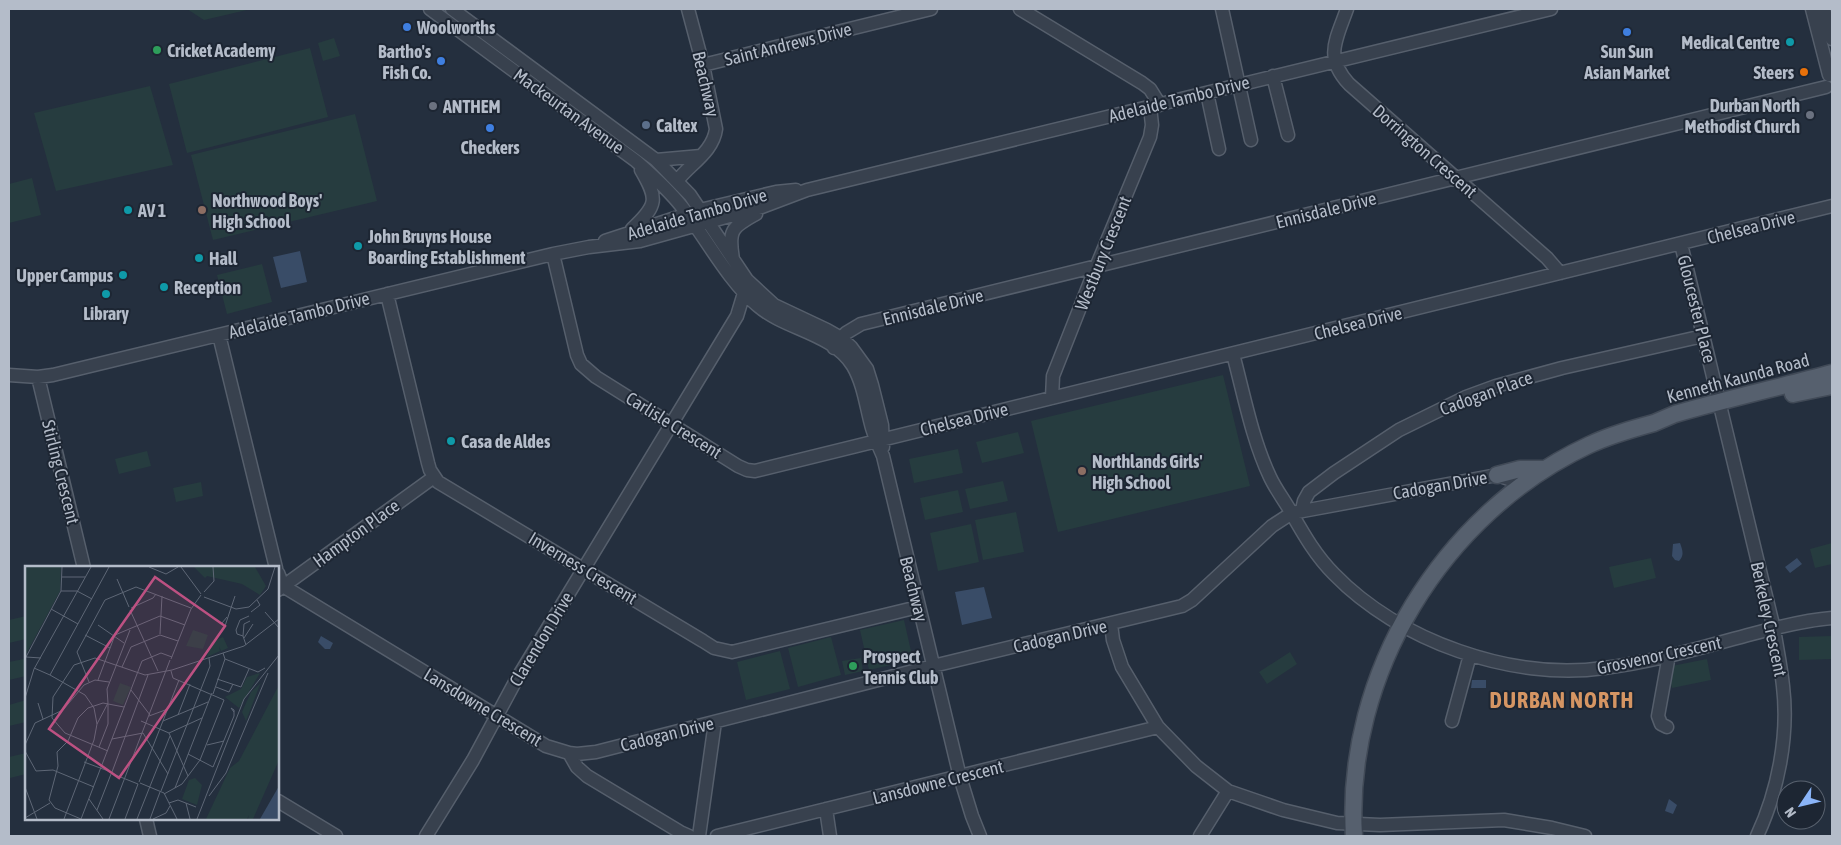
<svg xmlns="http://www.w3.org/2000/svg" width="1841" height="845" font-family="'Asap Condensed',sans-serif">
	<rect width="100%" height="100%" fill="#242f3e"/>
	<!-- green -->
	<path fill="#263c3f" d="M187 9H251L204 20Z
		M334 38 340 56 323 61 318 43Z
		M310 48 328 117 187 153 169 84Z
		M150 86 173 165 56 191 34 113Z
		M355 114 377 201 213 240 191 155Z
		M32 178 41 215 9 223V184Z
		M262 264 272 302 227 314 217 275Z
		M1223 375 1250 486 1058 532 1031 421Z
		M1018 432 1024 453 982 463 976 442Z
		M958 449 963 473 914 483 909 459Z
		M147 451 151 466 119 474 115 459Z
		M1003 481 1008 501 970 509 965 489Z
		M201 482 203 496 176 502 173 488Z
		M958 490 963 512 925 520 920 498Z
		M1016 512 1024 552 983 560 975 520Z
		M971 524 979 562 938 571 930 533Z
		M1832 543V564L1815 568 1810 549Z
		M1651 558 1656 578 1614 588 1609 567Z
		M26 616V639L9 643V620Z
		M904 620 913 660 869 670 860 630Z
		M1832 636V659L1799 660V637Z
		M831 637 841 675 798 687 788 648Z
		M780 651 790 689 746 700 737 662Z
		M1290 652 1297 664 1267 684 1259 672Z
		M861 658 863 671 845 675 842 661Z
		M24 659 26 676 9 680V662Z
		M1707 659 1711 680 1672 688 1667 667Z
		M26 700V722L9 726V705Z
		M26 753V774L10 778 9 757Z"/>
	<!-- water -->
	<path fill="#394c67" d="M300 251 307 282 281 288 273 257Z
		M1680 543C1682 549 1685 555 1679 561L1675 560 1672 556 1673 544Z
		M1797 558 1802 564 1790 573 1785 567Z
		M984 587 992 618 962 625 955 592Z
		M321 636 333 643 330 649H325L318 642Z
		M1472 680H1486V688H1471Z
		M1669 799 1677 805 1673 814 1665 811Z"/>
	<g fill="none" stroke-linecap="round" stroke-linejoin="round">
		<defs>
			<path id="minor" d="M430 9 636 161C652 175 669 190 682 207 705 237 729 282 758 306 786 330 833 333 853 366 864 385 866 407 872 428 875 438 879 447 883 456L960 777 972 816 980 836
				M452 9 656 160 690 195 747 280 774 305 827 330 841 338 851 347 867 369 872 385 882 425 883 447
				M1020 9 1142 83 1150 89 1160 105
				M1222 9 1251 140
				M1347 9C1336 40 1324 57 1349 84L1547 258 1560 273
				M1812 9 1829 75
				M1824 9 1832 39
				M703 65 931 9
				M1273 76 1288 135
				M1207 93 1219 149
				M656 160 701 156
				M677 181C690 164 713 152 716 129L703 65 688 9
				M632 229C658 205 658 199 641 170
				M605 241 700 210 776 192 796 190
				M1681 244 1774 629C1777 648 1781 667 1783 686 1789 736 1778 791 1757 836
				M553 254 577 355 581 364 596 377 738 466 747 470 755 471 1832 206
				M733 259C728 230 732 227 756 214
				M387 294 428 463 430 470 438 482 703 641 714 648 732 652 918 607
				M219 335 276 568
				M834 348 846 333 861 324 1826 87
				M1233 354C1244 395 1252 439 1270 477 1276 490 1285 501 1292 514 1304 535 1316 556 1334 574 1399 641 1512 681 1604 668 1654 662 1703 647 1752 634 1778 627 1806 620 1832 618
				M9 375 38 377 53 375 553 254 589 247 640 241 762 207 807 190 1551 9
				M38 377 84 568
				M1052 398 1053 376 1092 277 1150 137 1152 125 1150 107
				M1302 510 1304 501 1309 492 1334 473 1399 430 1466 397 1496 386 1562 368 1703 336
				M278 573 283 586 546 746 569 753 577 767 587 776 680 832 689 836
				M278 590 434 477
				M1111 624 1113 640 1122 667 1158 727 1196 766 1228 791 1283 810 1337 823 1380 825 1504 820 1552 828 1585 836
				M1452 721 1470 655
				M1667 727 1661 724 1658 716 1669 655
				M569 753 577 754 596 752 933 666 1182 606 1192 600 1272 526 1292 513 1497 475 1523 484
				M278 801 336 836
				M826 809 830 836
				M146 819 150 836
				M426 836 473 760 515 682 737 316 744 293
				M699 836 715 722
				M717 836 1158 727
				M1200 836 1228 791"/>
			<path id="major" d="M1793 394 1832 386
				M1497 475 1520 469H1544
				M1354 836C1344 674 1443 513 1589 445 1610 435 1632 429 1654 423 1661 420 1668 417 1675 414 1727 399 1780 387 1832 373"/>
		</defs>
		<!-- minor casing -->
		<use href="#minor" stroke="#565f6c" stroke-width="15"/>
		<!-- major casing -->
		<use href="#major" stroke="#414a57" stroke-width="19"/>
		<!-- minor -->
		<use href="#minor" stroke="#38414e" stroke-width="12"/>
		<!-- major -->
		<use href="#major" stroke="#56606e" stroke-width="16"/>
	</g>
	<!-- markers -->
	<g fill="#3f7fe0" stroke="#1d2633" stroke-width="2">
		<circle cx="407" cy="27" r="5"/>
		<circle cx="1627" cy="32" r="5"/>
		<circle cx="441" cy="61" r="5"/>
		<circle cx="490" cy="128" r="5"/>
	</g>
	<g fill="#0f9aa8" stroke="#1d2633" stroke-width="2">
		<circle cx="1790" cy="42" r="5"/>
		<circle cx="128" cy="210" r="5"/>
		<circle cx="358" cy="246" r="5"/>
		<circle cx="199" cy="258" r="5"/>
		<circle cx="123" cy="275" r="5"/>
		<circle cx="164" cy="287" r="5"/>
		<circle cx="106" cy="294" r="5"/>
		<circle cx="451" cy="441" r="5"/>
	</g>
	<g fill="#2e9e5b" stroke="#1d2633" stroke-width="2">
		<circle cx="157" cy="50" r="5"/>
		<circle cx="853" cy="666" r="5"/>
	</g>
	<circle fill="#e8710a" stroke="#1d2633" stroke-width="2" cx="1804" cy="72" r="5"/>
	<g fill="#6b7280" stroke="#1d2633" stroke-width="2">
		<circle cx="433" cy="106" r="5"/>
		<circle cx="1810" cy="115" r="5"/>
	</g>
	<circle fill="#5c6f8a" stroke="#1d2633" stroke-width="2" cx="646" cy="125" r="5"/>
	<g fill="#8d6e63" stroke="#1d2633" stroke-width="2">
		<circle cx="202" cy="210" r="5"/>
		<circle cx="1082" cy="471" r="5"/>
	</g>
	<g text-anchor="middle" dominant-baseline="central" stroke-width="4" stroke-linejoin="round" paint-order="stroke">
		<!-- poi labels -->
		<g font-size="18" font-weight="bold" fill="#b4bcc9" stroke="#1d2633" text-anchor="start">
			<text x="417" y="27">Woolworths</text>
			<text x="1780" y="42" text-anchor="end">Medical Centre</text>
			<text x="167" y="50">Cricket Academy</text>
			<text x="431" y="51" text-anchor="end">Bartho's<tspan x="431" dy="21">Fish Co.</tspan></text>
			<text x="1627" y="51" text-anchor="middle">Sun Sun<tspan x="1627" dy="21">Asian Market</tspan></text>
			<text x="1794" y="72" text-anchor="end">Steers</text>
			<text x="1800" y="105" text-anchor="end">Durban North<tspan x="1800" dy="21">Methodist Church</tspan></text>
			<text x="443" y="106">ANTHEM</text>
			<text x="656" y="125">Caltex</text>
			<text x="490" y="147" text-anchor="middle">Checkers</text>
			<text x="212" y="200">Northwood Boys'<tspan x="212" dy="21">High School</tspan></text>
			<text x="138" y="210">AV 1</text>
			<text x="368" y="236">John Bruyns House<tspan x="368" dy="21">Boarding Establishment</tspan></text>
			<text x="209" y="258">Hall</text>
			<text x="113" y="275" text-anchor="end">Upper Campus</text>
			<text x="174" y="287">Reception</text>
			<text x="106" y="313" text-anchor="middle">Library</text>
			<text x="461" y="441">Casa de Aldes</text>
			<text x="1092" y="461">Northlands Girls'<tspan x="1092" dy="21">High School</tspan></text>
			<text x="863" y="656">Prospect<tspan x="863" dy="21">Tennis Club</tspan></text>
		</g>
		<!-- street labels -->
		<g font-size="18" fill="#b4bcc9" stroke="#1d2633">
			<text transform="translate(788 44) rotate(-14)">Saint Andrews Drive</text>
			<text transform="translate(706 84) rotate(77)">Beachway</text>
			<text transform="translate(1179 99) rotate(-14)">Adelaide Tambo Drive</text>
			<text transform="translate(569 111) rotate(36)">Mackeurtan Avenue</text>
			<text transform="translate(1425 151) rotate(41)">Dorrington Crescent</text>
			<text transform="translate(1326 210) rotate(-14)">Ennisdale Drive</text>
			<text transform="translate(697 214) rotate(-16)">Adelaide Tambo Drive</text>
			<text transform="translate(1751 227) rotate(-14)">Chelsea Drive</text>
			<text transform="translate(1103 253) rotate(-68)">Westbury Crescent</text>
			<text transform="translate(933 307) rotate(-14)">Ennisdale Drive</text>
			<text transform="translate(1697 309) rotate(76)">Gloucester Place</text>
			<text transform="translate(299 315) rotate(-14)">Adelaide Tambo Drive</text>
			<text transform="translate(1358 323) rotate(-14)">Chelsea Drive</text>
			<text transform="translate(1738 378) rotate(-15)">Kenneth Kaunda Road</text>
			<text transform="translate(1486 393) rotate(-20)">Cadogan Place</text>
			<text transform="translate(964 419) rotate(-14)">Chelsea Drive</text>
			<text transform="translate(674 425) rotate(32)">Carlisle Crescent</text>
			<text transform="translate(61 472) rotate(76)">Stirling Crescent</text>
			<text transform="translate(1440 485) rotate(-10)">Cadogan Drive</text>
			<text transform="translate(356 533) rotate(-36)">Hampton Place</text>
			<text transform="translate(583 568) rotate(31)">Inverness Crescent</text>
			<text transform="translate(914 589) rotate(76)">Beachway</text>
			<text transform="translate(1769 619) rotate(78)">Berkeley Crescent</text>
			<text transform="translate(1060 636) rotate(-13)">Cadogan Drive</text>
			<text transform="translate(541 639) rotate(-59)">Clarendon Drive</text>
			<text transform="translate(1659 655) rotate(-12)">Grosvenor Crescent</text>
			<text transform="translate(483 707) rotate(31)">Lansdowne Crescent</text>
			<text transform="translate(667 734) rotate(-14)">Cadogan Drive</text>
			<text transform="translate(938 782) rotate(-14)">Lansdowne Crescent</text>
		</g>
		<!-- district labels -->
		<g font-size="22" font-weight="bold" letter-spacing="1" fill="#d59563" stroke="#1d2633">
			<text x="1562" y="700">DURBAN NORTH</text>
		</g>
	</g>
	<!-- overview -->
	<g transform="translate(25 566)">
		<rect width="254" height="254" fill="#242f3e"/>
		<path d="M0 1H36L35 25 0 90ZM169 1H230L241 20 235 29 217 18 182 10 180 12ZM168 64 183 69 178 83 161 80ZM198 71 203 82 196 85 194 80 195 85 182 91 186 76ZM235 107 214 142 200 131 216 123 222 111ZM95 117 106 121 98 139 88 135ZM236 117 234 121 221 155 217 146 226 126ZM254 119V194L228 253H223L224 249 222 253H181L205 202 214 195ZM170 212 177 219 172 239 157 233 164 214Z" fill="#263c3f"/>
		<path d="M254 220V253H235Z" fill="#394c67"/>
		<path fill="none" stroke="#5e6776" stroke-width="1" d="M124 1 141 8 153 1M156 1 176 28M37 11H60M92 13 104 41M36 25H52L67 33M179 26 189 15 188 1M179 31 211 43 224 41 243 23 250 1M106 42 128 32 131 28M26 43 53 58M105 44 133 105M226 46 235 39 232 34M240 46 254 62M202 51 197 57 200 60 210 30M73 59 99 77M135 68 137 30M60 69 85 82M218 70 219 58 225 55M219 72 228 58M221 79 218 70 212 68 211 64 215 54 224 50M198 87 200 93 233 106 240 102M1 91 36 25 37 1M1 91 16 92M146 93 166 43 176 29M97 101 106 81 135 69 153 75M9 102 25 109M9 103 66 1M192 113 216 121 224 103M73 114 90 69 135 50 160 59M64 116 52 86 80 34 111 21 166 42M191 121 204 126 208 118M106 124 125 149M188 128 200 93M0 132 9 103M13 137 18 153M153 149 165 118M124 150 143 143M116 155 144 167M138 155 183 136M72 158 83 137 82 123 105 64M144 167 163 210M144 167 177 152M87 173 118 167 143 208M0 179 10 157 38 144 59 119 70 114 84 116M182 179 199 175M74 181 83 158V138M0 185 11 205 28 204 69 221M83 185 40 167 27 152 28 131 49 99 70 92 120 109 147 104 219 80 254 53M163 188 188 201 209 150V144L206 142 209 146M59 196 86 206M87 206 123 109M88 208 113 218M114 216 154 114M115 217 139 227 152 253M0 221 12 253M150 222 187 127M136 225 185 100 184 92M139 228 157 218 175 194 199 134 148 112 146 105M184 230 201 207 243 107M64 233 78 253M144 237 153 234 171 241M161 237 165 253M72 244 86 208M0 252 25 237M39 253 69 174 72 158 69 142 60 129 25 109 84 1M56 253 117 95 136 87 147 91M56 253 30 242 24 234 33 200 32 186 43 175 53 152 63 142 78 137 99 141M84 253 145 94M100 253 113 218M112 253 145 170M125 253 135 226M128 253 141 247 145 240M172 253 219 133 254 89"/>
		<path fill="#bd5182" fill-opacity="0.15" stroke="#bd5182" stroke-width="2.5" d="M130 11 200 60 94 212 24 163Z"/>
		<rect width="254" height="254" fill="none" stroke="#b4bcc9" stroke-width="2.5"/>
	</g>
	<!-- border -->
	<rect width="1841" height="845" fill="none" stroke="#b4bcc9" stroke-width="20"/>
	<!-- north arrow -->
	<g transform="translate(1801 805) rotate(235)"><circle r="24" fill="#1d2633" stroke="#59626f"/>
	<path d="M0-4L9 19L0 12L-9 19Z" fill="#8ab4f8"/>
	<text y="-8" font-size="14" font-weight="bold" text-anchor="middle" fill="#b4bcc9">N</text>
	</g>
</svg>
